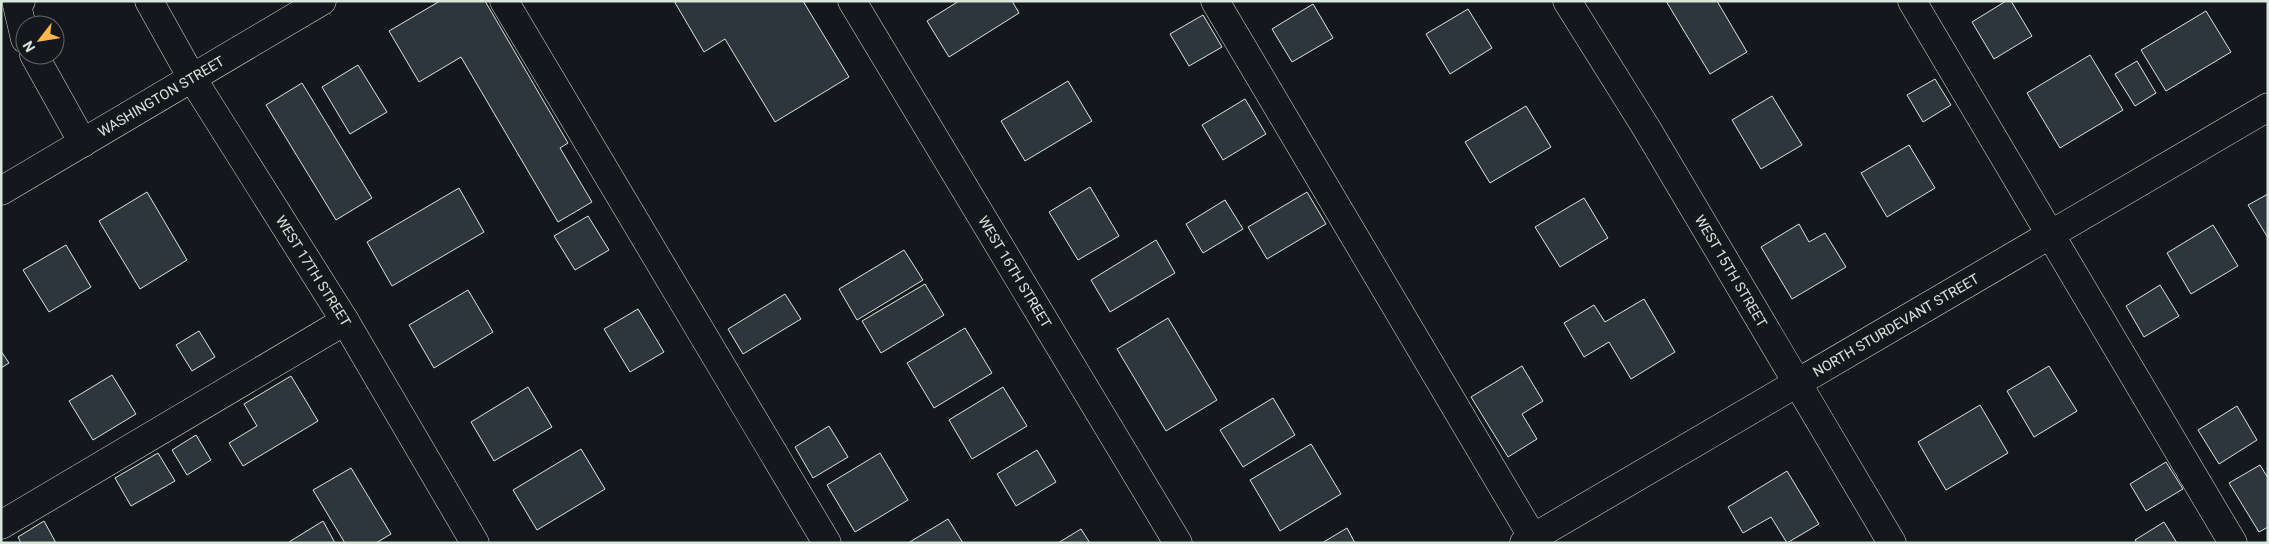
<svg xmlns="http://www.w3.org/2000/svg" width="2269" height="544" font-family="Roboto,sans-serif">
	<rect width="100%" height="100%" fill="#14181c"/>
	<!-- building -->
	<path fill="#2c363c" stroke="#d8e6dc" d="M440 1H485L568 143 560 148 592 202 558 222 461 57 419 82 389 31Z
		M674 1H803L849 77 775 122 725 39 704 52Z
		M959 1H1012L1019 13 949 57 927 21Z
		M1666 1H1717L1747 52 1710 74Z
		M2006 1H2011L2032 36 1994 59 1972 22Z
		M1313 4 1333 38 1292 62 1272 29Z
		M1468 9 1492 48 1450 74 1426 34Z
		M2206 11 2231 52 2166 91 2141 50Z
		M1203 15 1222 47 1189 66 1170 34Z
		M2090 55 2123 110 2060 148 2027 93Z
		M2137 61 2156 93 2135 106 2115 74Z
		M358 65 387 112 350 134 322 87Z
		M1935 79 1951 105 1923 122 1907 95Z
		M1068 81 1092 121 1025 161 1001 121Z
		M302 83 372 198 336 220 266 105Z
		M1772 96 1802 145 1761 169 1732 120Z
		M1245 99 1266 134 1223 160 1202 125Z
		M1526 106 1551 147 1490 183 1465 142Z
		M1909 145 1935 188 1887 217 1861 173Z
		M1090 187 1119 236 1078 260 1049 212Z
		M459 188 484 232 392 286 367 242Z
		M147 192 187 260 140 289 99 221Z
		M1307 192 1326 224 1267 259 1248 227Z
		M2268 194V238L2248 205Z
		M1584 198 1608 238 1560 267 1535 227Z
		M1225 200 1243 229 1203 253 1186 224Z
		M588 216 609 250 575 270 554 236Z
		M1799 224 1809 242 1825 233 1846 267 1792 299 1761 247Z
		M2213 225 2238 266 2191 294 2167 253Z
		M1156 240 1175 273 1110 312 1091 280Z
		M66 245 91 287 49 312 23 270Z
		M904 250 923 280 857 320 839 289Z
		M925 284 944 315 881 353 862 321Z
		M2160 285 2179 316 2144 337 2126 306Z
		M468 290 493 332 434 368 409 325Z
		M785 294 801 319 743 354 728 329Z
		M1644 299 1675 352 1631 379 1609 342 1584 357 1564 323 1594 305 1605 322Z
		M638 309 664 352 630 372 604 329Z
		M1168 318 1217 400 1166 431 1117 349Z
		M965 328 992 373 934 408 907 363Z
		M199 331 215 357 192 371 176 345Z
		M1 351 9 363 1 368Z
		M1522 366 1543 401 1522 414 1537 439 1508 457 1471 397Z
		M2049 366 2077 411 2034 437 2007 391Z
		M112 375 136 414 93 440 69 401Z
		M291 376 318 421 243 466 229 443 257 426 244 404Z
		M528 387 552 427 494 461 471 422Z
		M1003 387 1027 426 972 459 949 420Z
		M1273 398 1295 435 1243 467 1220 430Z
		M1980 405 2008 453 1946 490 1918 442Z
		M2237 406 2257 440 2219 464 2198 430Z
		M829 426 848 457 813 478 795 447Z
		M196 435 211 460 187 475 172 450Z
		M1311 444 1341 494 1280 531 1250 480Z
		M581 449 605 489 537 530 513 490Z
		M1037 450 1056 482 1016 506 997 474Z
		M158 453 175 481 131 506 115 478Z
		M880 453 908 500 855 532 827 485Z
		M2166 462 2183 489 2146 511 2130 484Z
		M2260 465 2268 478V527L2259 532 2229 483Z
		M351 468 391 534 376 543H345L313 490Z
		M1787 471 1819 524 1787 543 1771 517 1743 533 1728 507Z
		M948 519 963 543H908Z
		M44 521 56 543H21L18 537Z
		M323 521 335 543H289V542Z
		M2164 522 2177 543H2137L2135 540Z
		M1347 528 1355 543H1322Z
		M1081 529 1090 543H1058Z"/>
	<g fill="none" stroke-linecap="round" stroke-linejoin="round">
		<defs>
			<g id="minor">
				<path d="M21 1 17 5 25 39"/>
				<path id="s1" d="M149 1 192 78 345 321 475 543"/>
				<path d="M504 1 827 543"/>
				<path id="s2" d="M852 1 1178 543"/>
				<path d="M1215 1 1536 543"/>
				<path id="s3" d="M1567 1 1647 129 1892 543"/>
				<path d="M1912 1 2233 543"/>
				<path d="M34 55 83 143"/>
				<path id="s4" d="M1 191 322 1"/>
				<path d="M1 525 345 321"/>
				<path id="s5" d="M1524 543 2268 107"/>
			</g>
		</defs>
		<!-- minor casing -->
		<use href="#minor" stroke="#d8e6dc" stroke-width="29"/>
		<!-- minor -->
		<use href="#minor" stroke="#14181c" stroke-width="28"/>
	</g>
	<g text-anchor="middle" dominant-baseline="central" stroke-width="4" stroke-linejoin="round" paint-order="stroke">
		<!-- street labels -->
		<g font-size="14" fill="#d8e6dc" stroke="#14181c">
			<text stroke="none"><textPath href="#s4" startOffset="186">WASHINGTON STREET</textPath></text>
			<text stroke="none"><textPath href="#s1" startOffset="316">WEST 17TH STREET</textPath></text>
			<text stroke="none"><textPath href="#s3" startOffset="316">WEST 15TH STREET</textPath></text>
			<text stroke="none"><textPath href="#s2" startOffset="316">WEST 16TH STREET</textPath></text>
			<text stroke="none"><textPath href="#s5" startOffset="431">NORTH STURDEVANT STREET</textPath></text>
		</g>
	</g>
	<!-- border -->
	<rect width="2269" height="544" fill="none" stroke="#d8e6dc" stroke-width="5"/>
	<!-- north arrow -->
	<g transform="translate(40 40) rotate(239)"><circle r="24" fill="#14181c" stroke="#626a69"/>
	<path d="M0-4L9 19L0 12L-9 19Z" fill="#ffb74d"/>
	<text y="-8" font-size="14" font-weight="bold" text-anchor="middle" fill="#d8e6dc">N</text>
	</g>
</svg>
